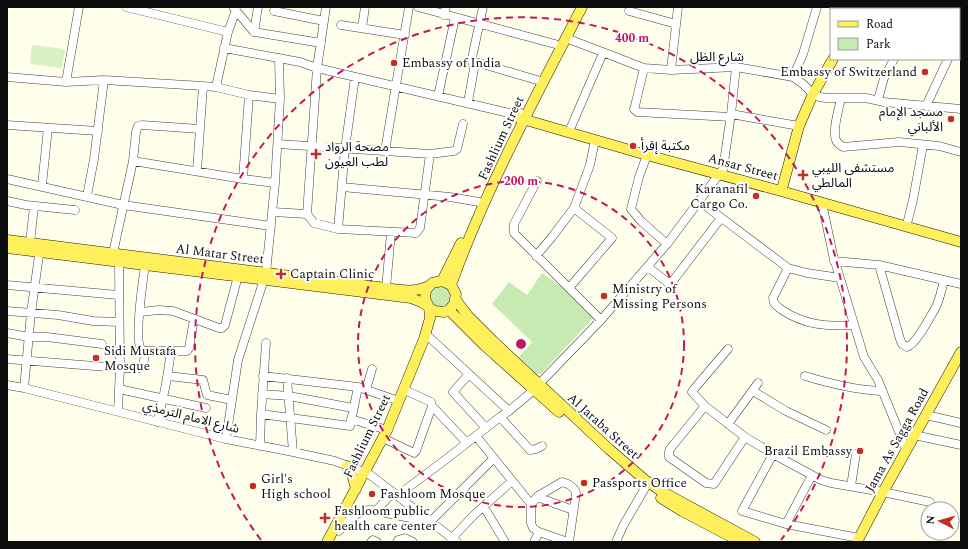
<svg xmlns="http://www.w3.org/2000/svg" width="968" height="549" font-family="Spectral,'Noto Sans Arabic',serif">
	<rect width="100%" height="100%" fill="#fffeea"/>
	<!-- green -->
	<path fill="#c7eab3" d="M542 273 582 301 593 318 541 374H537L519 357 532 342 502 313 492 304 509 282 527 295Z
		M430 296a11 11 0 1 1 22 0a11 11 0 1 1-22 0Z"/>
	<!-- pitch -->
	<path fill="#dbf1c5" d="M32 45 65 49 62 68 30 64Z"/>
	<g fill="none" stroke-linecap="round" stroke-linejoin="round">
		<defs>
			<path id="minor" d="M126 7 228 32
				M233 7 254 32 321 43
				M418 7 555 44
				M927 9 928 7
				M274 11 324 21
				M629 11 676 24
				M444 15 446 7
				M341 25 405 35
				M362 28 365 7
				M254 32 258 7
				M566 38 644 68 671 70 736 67 793 77 803 84 815 96 825 98H866L884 102 961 109
				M959 41 961 38
				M224 48 300 62 317 68 509 113 515 111 521 113
				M472 61 537 80
				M644 68 635 106 634 109 637 112 731 117
				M671 70 678 7
				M7 77 66 82 104 80 203 86 216 87 249 95 280 99
				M793 77 803 54 817 7
				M66 82 79 7
				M216 87 228 32 236 10
				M438 96 455 18
				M841 98C839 108 832 131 836 140 837 143 840 145 843 147L899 142 939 146 961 152
				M878 100 884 78 894 59
				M468 102 474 69 472 58 483 7
				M926 106 948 59
				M731 114 799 126
				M7 125 98 131
				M571 127 603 53
				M278 144 430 154 454 151 457 149 463 124
				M385 151 409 7
				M647 155 639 177 631 209 641 221 667 244
				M133 161 243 179 275 183
				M197 171 203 86
				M7 179 123 205 271 226
				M243 179 249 95
				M537 181 514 224V233L601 320
				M42 185 48 128
				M342 187 450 197 479 202
				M87 196 94 159 104 80
				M7 201 26 205 75 210
				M699 201 788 268 807 273 840 278
				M822 203 833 255 864 357 878 380 906 449
				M273 212 307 214 314 223 338 229 416 233 420 228 430 154
				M307 214 317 68 326 7
				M908 220 913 200 923 145
				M338 229 345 149 355 77
				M30 243 34 206
				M536 256 552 237 574 208 590 165 595 140
				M112 258 133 161 136 132 138 126 142 125 200 129
				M834 261 879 265 961 284
				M145 265C143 280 134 339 141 349L145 351H187L189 348 194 319
				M879 265 900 339 902 344 907 347C916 345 931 315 936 307 940 298 942 289 944 280
				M648 267 667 282H672L721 218
				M788 268 773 298C773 304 777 306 782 310 804 325 828 327 854 325
				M7 285 118 295
				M386 288 391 233
				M569 288 612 238 574 208
				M7 311 58 315 93 321 119 322
				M140 312 159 310 173 311 219 328H222L225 325 238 276
				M7 333 29 337H47L102 344
				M429 337 509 411
				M728 349 694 389 692 392 705 406 745 437 773 454 821 480 831 483 883 492 930 502
				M7 359 120 368C140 368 144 373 145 351
				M469 374 453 392 486 428
				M168 376 203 380 207 395 232 400
				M263 376 358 387 399 401
				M805 376C831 384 855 390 882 391
				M287 378 293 452
				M539 384 601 320 667 244 723 169 731 114 736 67
				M7 385 24 388 226 439 293 452 335 461 369 474 457 542
				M24 388 31 313 40 248
				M119 389 206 408
				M366 390 372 369
				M753 391 786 411 826 430
				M262 394 289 396 353 408
				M432 406 467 443
				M705 406 670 449 669 452V457L706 483 714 484 745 437
				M118 411 120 368 119 262
				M261 414 350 426 358 387
				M926 415 961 423
				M500 417 530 450 536 449 542 446
				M351 419 387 430
				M157 422C164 398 168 375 171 350
				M728 424 758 383
				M914 435 961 445
				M476 436 531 504
				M226 439 238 360 266 273 275 183 280 99 279 58
				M387 440 414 453 416 451 432 406 431 402 407 391
				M260 446 261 414 266 343
				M773 454 742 511 786 524
				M812 475 786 524 859 538
				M851 486 856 454
				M397 496 445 460 500 417 509 411 534 390
				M537 497 573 510
				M484 507 505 542
				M376 511 393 492
				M339 531C347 521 358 510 371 510L430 522 494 458
				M451 539 475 514 512 481
				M371 542 373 540 377 542
				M397 542 398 540 405 538 413 542
				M534 542 539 532
				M568 542 539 532 533 528 531 523V504L538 496 562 482C568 483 575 488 576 493L569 542
				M616 542 623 526 645 488"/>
			<path id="major" d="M868 9 869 7
				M519 118 647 155 781 191 961 242
				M783 185 799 126 813 94 833 59
				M7 240 386 288C401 290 415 293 429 286
				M7 248 411 298 423 303 429 307 431 309 435 311 444 312 449 310 454 304 456 294 451 285 442 281 432 283 426 290 425 299 429 307 430 318 424 339 387 430 327 542
				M442 281 461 243
				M451 285C486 188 535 98 582 7
				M456 300 468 316 493 341 609 449 645 480 661 491 755 542
				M449 310 485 346 559 412
				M347 466 352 474 356 489
				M661 498 682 511 741 542
				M857 542 883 492 961 352"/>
		</defs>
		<!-- minor casing -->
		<use href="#minor" stroke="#3f3f3f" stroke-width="9"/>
		<!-- major casing -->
		<use href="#major" stroke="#1d1d1d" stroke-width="11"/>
		<!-- minor -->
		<use href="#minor" stroke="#fff" stroke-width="8"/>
		<!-- major -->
		<use href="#major" stroke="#feef5b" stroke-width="10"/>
	</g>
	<!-- distance rings -->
	<g fill="none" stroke="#c2185b" stroke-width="2" stroke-dasharray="7 5">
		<circle cx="521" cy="344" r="163"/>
		<path d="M261 540A326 326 0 1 1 781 540"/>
	</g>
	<!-- markers -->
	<g fill="#c12f1f" stroke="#fff" stroke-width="1.5">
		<circle cx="394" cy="63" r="4"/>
		<circle cx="925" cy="72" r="4"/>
		<circle cx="951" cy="119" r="4"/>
		<circle cx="633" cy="146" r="4"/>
		<path d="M314 148h4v4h4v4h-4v4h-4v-4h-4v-4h4z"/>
		<path d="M801 169h4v4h4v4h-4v4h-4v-4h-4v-4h4z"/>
		<circle cx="756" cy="196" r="4"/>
		<path d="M279 268h4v4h4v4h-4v4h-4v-4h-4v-4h4z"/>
		<circle cx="604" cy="296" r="4"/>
		<circle cx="96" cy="358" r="4"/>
		<circle cx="860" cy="451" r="4"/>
		<circle cx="584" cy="483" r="4"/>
		<circle cx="253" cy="486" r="4"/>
		<circle cx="372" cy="494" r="4"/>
		<path d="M323 512h4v4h4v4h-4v4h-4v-4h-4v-4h4z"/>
	</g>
	<g text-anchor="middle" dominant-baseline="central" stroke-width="4" stroke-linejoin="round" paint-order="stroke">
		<!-- street labels -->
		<g font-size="13" fill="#0c0c0c" stroke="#fff">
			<text x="717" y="57">شارع الظل</text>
			<text transform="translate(501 138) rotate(-65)">Fashlium Street</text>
			<text transform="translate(743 167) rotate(15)">Ansar Street</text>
			<text transform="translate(220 254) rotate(7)">Al Matar Street</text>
			<text transform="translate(191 417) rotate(14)">شارع الامام الترمذي</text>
			<text transform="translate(603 426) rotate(42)">Al Jaraba Street</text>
			<text transform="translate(367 436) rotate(-64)">Fashlium Street</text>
			<text transform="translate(897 440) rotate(-61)">Jama As Sagga Road</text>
		</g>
		<!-- poi labels -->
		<g font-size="13" fill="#0c0c0c" stroke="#fff" text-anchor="start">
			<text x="402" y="63">Embassy of India</text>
			<text x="917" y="72" text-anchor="end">Embassy of Switzerland</text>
			<text x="943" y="112" text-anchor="end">مسجد الإمام<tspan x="943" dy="15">الألباني</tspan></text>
			<text x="641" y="146">مكتبة إقرأ</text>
			<text x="325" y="147">مصحة الرواد<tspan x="325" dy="15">لطب العيون</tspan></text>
			<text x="812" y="168">مستشفي الليبي<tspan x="812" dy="15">المالطي</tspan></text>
			<text x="748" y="189" text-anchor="end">Karanafil<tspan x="748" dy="15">Cargo Co.</tspan></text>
			<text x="290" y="274">Captain Clinic</text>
			<text x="612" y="289">Ministry of<tspan x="612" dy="15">Missing Persons</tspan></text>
			<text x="104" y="351">Sidi Mustafa<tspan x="104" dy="15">Mosque</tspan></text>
			<text x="852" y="451" text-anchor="end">Brazil Embassy</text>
			<text x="261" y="479">Girl's<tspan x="261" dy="15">High school</tspan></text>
			<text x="592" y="483">Passports Office</text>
			<text x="380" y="494">Fashloom Mosque</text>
			<text x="334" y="511">Fashloom public<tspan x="334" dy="15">health care center</tspan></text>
		</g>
	</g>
	<circle cx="521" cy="344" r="6" fill="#c2185b" stroke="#fff" stroke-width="2"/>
	<g font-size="12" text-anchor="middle" font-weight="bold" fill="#c2185b" stroke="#fff" stroke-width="4" stroke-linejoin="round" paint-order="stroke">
		<text x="632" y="42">400 m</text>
		<text x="521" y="185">200 m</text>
	</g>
	<!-- border -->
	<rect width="968" height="549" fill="none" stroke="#0c0c0c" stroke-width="16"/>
	<!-- legend -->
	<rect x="830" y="8" width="130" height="52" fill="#ffffff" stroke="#9e9e9e"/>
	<rect x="838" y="21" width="20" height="6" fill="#feef5b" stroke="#9e9e9e"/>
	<text x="866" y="28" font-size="12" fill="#0c0c0c">Road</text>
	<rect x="838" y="38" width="20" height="12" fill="#c7eab3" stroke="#9e9e9e"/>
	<text x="866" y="48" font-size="12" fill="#0c0c0c">Park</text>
	<!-- north arrow -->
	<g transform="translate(940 521) rotate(276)"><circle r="19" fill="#ffffff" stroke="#9e9e9e"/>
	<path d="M0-3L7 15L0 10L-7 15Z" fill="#c12f1f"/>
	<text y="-6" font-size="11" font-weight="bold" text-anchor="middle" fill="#0c0c0c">N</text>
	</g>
</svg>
